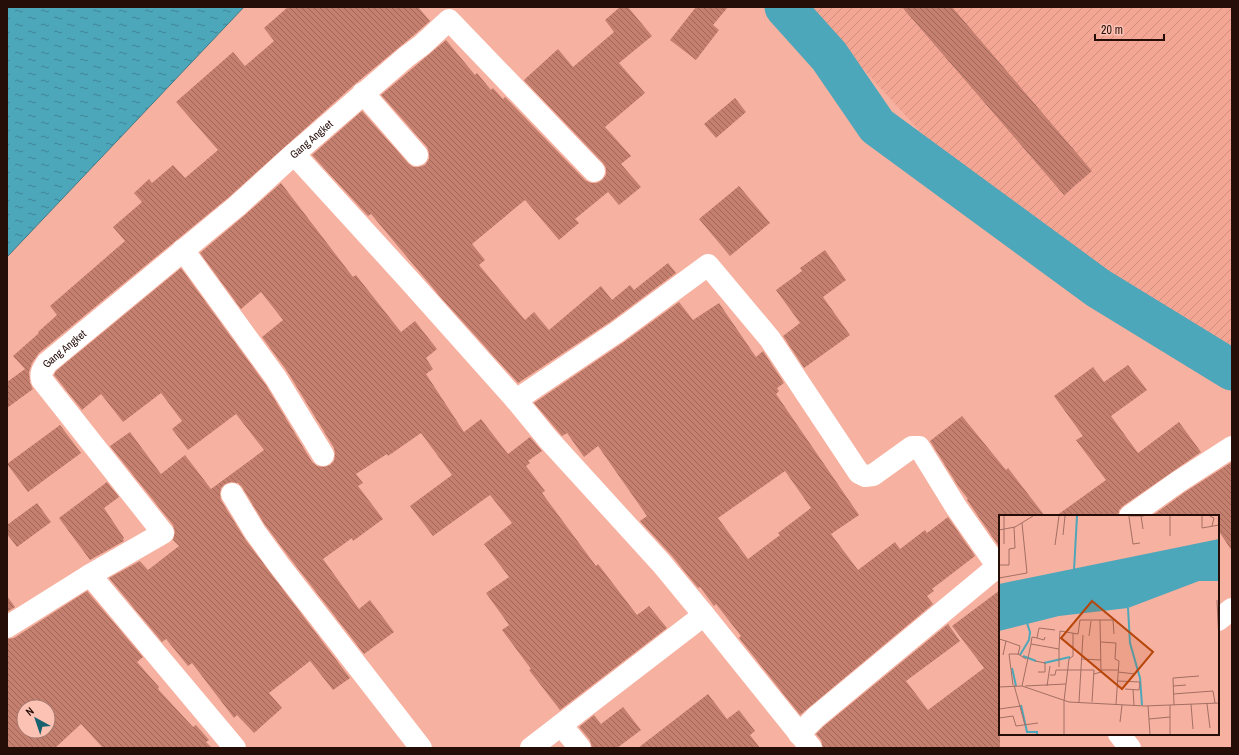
<svg xmlns="http://www.w3.org/2000/svg" width="1239" height="755" font-family="'Archivo Narrow',sans-serif">
	<defs>
		<pattern id="industrial-furrows" width="10" height="10" patternUnits="userSpaceOnUse"><rect width="10" height="10" fill="#f4a694"/><path d="M-1 1l2-2M0 10L10 0M9 11l2-2" fill="none" stroke="#d18e7e"/></pattern>
		<pattern id="water-ripples" width="26" height="14" patternUnits="userSpaceOnUse"><rect width="26" height="14" fill="#4ca7ba"/><path d="M2 4q2-2 4 0t4 0M15 11q2-2 4 0t4 0" fill="none" stroke="#3f8695"/></pattern>
		<pattern id="building-back-hatch" width="6" height="6" patternUnits="userSpaceOnUse"><rect width="6" height="6" fill="#c57f6f"/><path d="M-1 5l2 2M0 0l6 6M5-1l2 2" fill="none" stroke="#a06659"/></pattern>
	</defs>
	<rect width="100%" height="100%" fill="#f7b1a0"/>
	<!-- industrial -->
	<path fill="url(#industrial-furrows)" d="M807 7H1232V361L954 169Z"/>
	<!-- water -->
	<path fill="url(#water-ripples)" stroke="#407985" d="M7 7H244L7 257Z"/>
	<g fill="none" stroke-linecap="round" stroke-linejoin="round">
		<!-- river -->
		<path stroke="#4ca7ba" stroke-width="41" d="M785 7 829 56 877 126 1098 288 1232 370"/>
	</g>
	<!-- building -->
	<path fill="url(#building-back-hatch)" fill-rule="evenodd" d="M288 7H418L430 21 414 35 355 84 229 197 39 353 32 363 29 372 30 383 33 389 7 408V382L25 369 13 356 39 333 38 332 57 315 50 306 125 241 113 227 142 202 134 193 149 179 152 183 173 165 185 178 218 150 176 102 233 52 245 66 274 41 264 28Z
		M620 7H628L652 36 619 63 645 93 605 127 631 156 621 164 641 187 619 205 608 192 575 219 579 223 559 240 525 200 472 244 485 260 479 265 525 320 534 312 549 330 601 286 612 300 630 285 634 290 668 263 676 273 610 322 518 383 443 300 371 214 368 216 312 155 362 111 408 163 413 167H419L425 165 429 159V153L427 147 381 95 446 40 475 75 477 73 491 90 493 88 503 99 505 97 585 180 591 183H597L602 180 606 175V168L603 163 524 80 558 49 573 67 614 32 605 20Z
		M696 7H728L713 25 719 30 696 60 670 40Z
		M902 7H952L1092 171 1064 195Z
		M735 98 746 112 716 138 704 124Z
		M281 183 353 277 356 275 401 332 415 321 437 349 426 358 433 369 426 374 464 432 481 419 508 454 530 437 542 451 528 461 530 463 526 466 545 491 542 493 596 566 598 564 637 615 649 606 667 628 560 710 529 670 531 669 502 630 509 625 486 593 509 577 484 544 512 523 490 495 433 536 410 506 452 475 421 433 388 456 387 454 356 474 363 483 358 486 383 519 353 541 352 538 323 559 359 609 370 600 394 632 364 654 289 557 265 525 242 487 238 483 231 482 225 484 221 488 220 494 221 500 245 539 350 678 333 690 310 661 269 693 282 708 254 733 237 715 234 718 192 663 188 666 166 639 162 642 109 578 140 561 148 570 179 546 173 540 175 532 173 525 110 446 130 432 161 474 185 455 211 489 264 450 236 414 188 450 172 429 182 421 161 393 123 422 101 394 82 410 54 375 56 371 181 268 266 385 312 462 317 466 324 467 330 465 334 461 335 454 334 448 287 371 262 337 283 320 261 292 241 309 200 253 245 215Z
		M739 186 770 223 730 256 699 219Z
		M825 250 846 280 823 297 850 335 804 368 783 336 800 323 776 290 802 271 800 268Z
		M679 302 693 320 719 303 756 357 763 351 784 383 777 388 779 391 776 394 859 515 831 534 858 570 895 542 900 549 925 530 927 533 948 517 975 556 932 589 934 591 927 596 933 604 800 715 739 638 741 636 716 604 714 606 700 587 698 588 672 556 640 521 647 516 598 446 584 457 567 433 562 436 534 403 624 342ZM785 471 811 508 778 533 780 535 748 559 718 518Z
		M1128 365 1147 390 1111 416 1138 453 1179 422 1201 452 1123 506 1119 510 1118 516H1056L1106 480 1076 440 1083 436 1054 396 1093 367 1104 382Z
		M962 416 1006 470 1008 468 1045 516H1000V548L967 500 968 499 958 486 930 441Z
		M60 425 81 453 28 492 7 464Z
		M1232 462V551L1218 530V516H1152L1185 492Z
		M107 482 119 497 104 508 124 538 123 539 124 541 90 560 59 518Z
		M37 503 51 522 17 547 7 534V525Z
		M1000 590V748H823L821 740 816 734 824 726 948 624 960 641 906 681 928 710 984 668 952 626Z
		M87 591 143 657 137 662 159 687 158 689 193 727 196 725 209 740 206 742 212 748H103L81 724 55 748H7V639L14 638ZM24 707H48V731H24Z
		M7 596 15 607 7 612Z
		M708 694 727 719 739 710 755 731 750 735 760 748H638Z
		M623 707 641 730 617 748H592L590 740 579 727 594 715 601 724Z"/>
	<g fill="none" stroke-linecap="round" stroke-linejoin="round">
		<!-- minor -->
		<g stroke="#fff" stroke-width="22">
			<path d="M363 93 417 155"/>
			<path d="M294 154 409 280 516 400 548 439 662 564 704 615 811 748"/>
			<path d="M183 250 276 378 323 455"/>
			<path d="M516 400 617 332 708 265 770 339 859 473 865 476 873 475 912 447H919L956 507 1000 570"/>
			<path d="M232 494 255 532 279 565 421 748"/>
			<path d="M1130 516 1178 482 1232 447"/>
			<path d="M90 575 235 748"/>
			<path d="M1218 620 1232 609"/>
			<path id="s1" d="M7 627 90 575 163 533 42 380C40 373 43 369 47 363L237 206 294 154 406 57 422 45 449 20 594 171"/>
			<path d="M561 725 580 748"/>
			<path d="M799 734 816 717 997 567"/>
			<path d="M1119 734 1130 748"/>
			<path d="M531 748 704 615"/>
		</g>
	</g>
	<g text-anchor="middle" dominant-baseline="central" stroke-width="3" stroke-linejoin="round" paint-order="stroke">
		<!-- street labels -->
		<g font-size="11" fill="#250d08" stroke="#fcc2b4">
			<text stroke="none"><textPath href="#s1" startOffset="742">Gang Angket</textPath></text>
			<text stroke="none"><textPath href="#s1" startOffset="418">Gang Angket</textPath></text>
		</g>
	</g>
	<!-- overview -->
	<g transform="translate(999 515)">
		<rect width="220" height="220" fill="#f7b1a0"/>
		<path d="M220 24V66H200L129 93 60 101 0 116V69Z" fill="#4ca7ba"/>
		<path fill="none" stroke="#4ca7ba" stroke-width="2" d="M75 55 78 1M129 93 131 128 141 163 143 190M21 140 30 125 31 117 28 108M24 141 37 146M45 148 71 142M13 153 17 171M22 190 28 217H38V219"/>
		<path fill="none" stroke="#a36f63" stroke-width="1" d="M129 1H145M142 1 144 14M171 1V21M203 1V13L220 10M211 1 215 3 213 11M130 2 134 29 141 28M0 15 16 12 34 1M64 20 66 1M5 29V1M56 30 60 1M0 50H10V34L16 33 15 12M0 63 28 58 23 8M218 85 220 127M90 121 92 106M46 122 45 125 38 123 40 113 56 115M0 124 7 126 4 140M7 126 21 131 19 140M102 127 117 128 116 144 120 146 117 189M32 129 33 122 38 123M83 144 102 145M36 146 46 148V157H39M60 152V134M102 155H119M119 157 136 159M95 159 102 157 101 105M51 160H56L57 155H95L93 187M118 166 141 167 140 175 126 174M14 170 10 139H19L27 144M15 170 26 210M23 171 32 129 60 134 61 116 79 119 81 105H114L115 119M26 171 67 169M48 171 51 151M174 171 187 170M0 172 23 171 70 187 146 191 220 188M134 174 135 191M174 179 214 176 216 188M80 187 84 120M192 189 194 214M208 189 211 213M175 190 174 163 200 161M149 191 151 219M0 194 22 191M0 203 14 201 17 211 39 208M150 204 171 202M121 207 123 190M65 219V186L70 144 74 141V118M171 219V190"/>
		<path fill="#b7460b" fill-opacity="0.15" stroke="#b7460b" stroke-width="2" d="M93 86 154 137 123 174 62 123Z"/>
		<rect width="220" height="220" fill="none" stroke="#250d08" stroke-width="2"/>
	</g>
	<!-- border -->
	<rect width="1239" height="755" fill="none" stroke="#250d08" stroke-width="16"/>
	<!-- north arrow -->
	<g transform="translate(36 719) rotate(320)"><circle r="19" fill="#fcc2b4" stroke="#a67a6f"/>
	<path d="M0-3L7 15L0 10L-7 15Z" fill="#18616f"/>
	<text y="-6" font-size="11" font-weight="bold" text-anchor="middle" fill="#250d08">N</text>
	</g>
	<!-- scale -->
	<path d="M1095 34v6h69v-6" fill="none" stroke="#250d08" stroke-width="2"/>
	<text x="1101" y="34" font-size="12" fill="#250d08" stroke="#fcc2b4" stroke-width="3" paint-order="stroke">20 m</text>
</svg>
